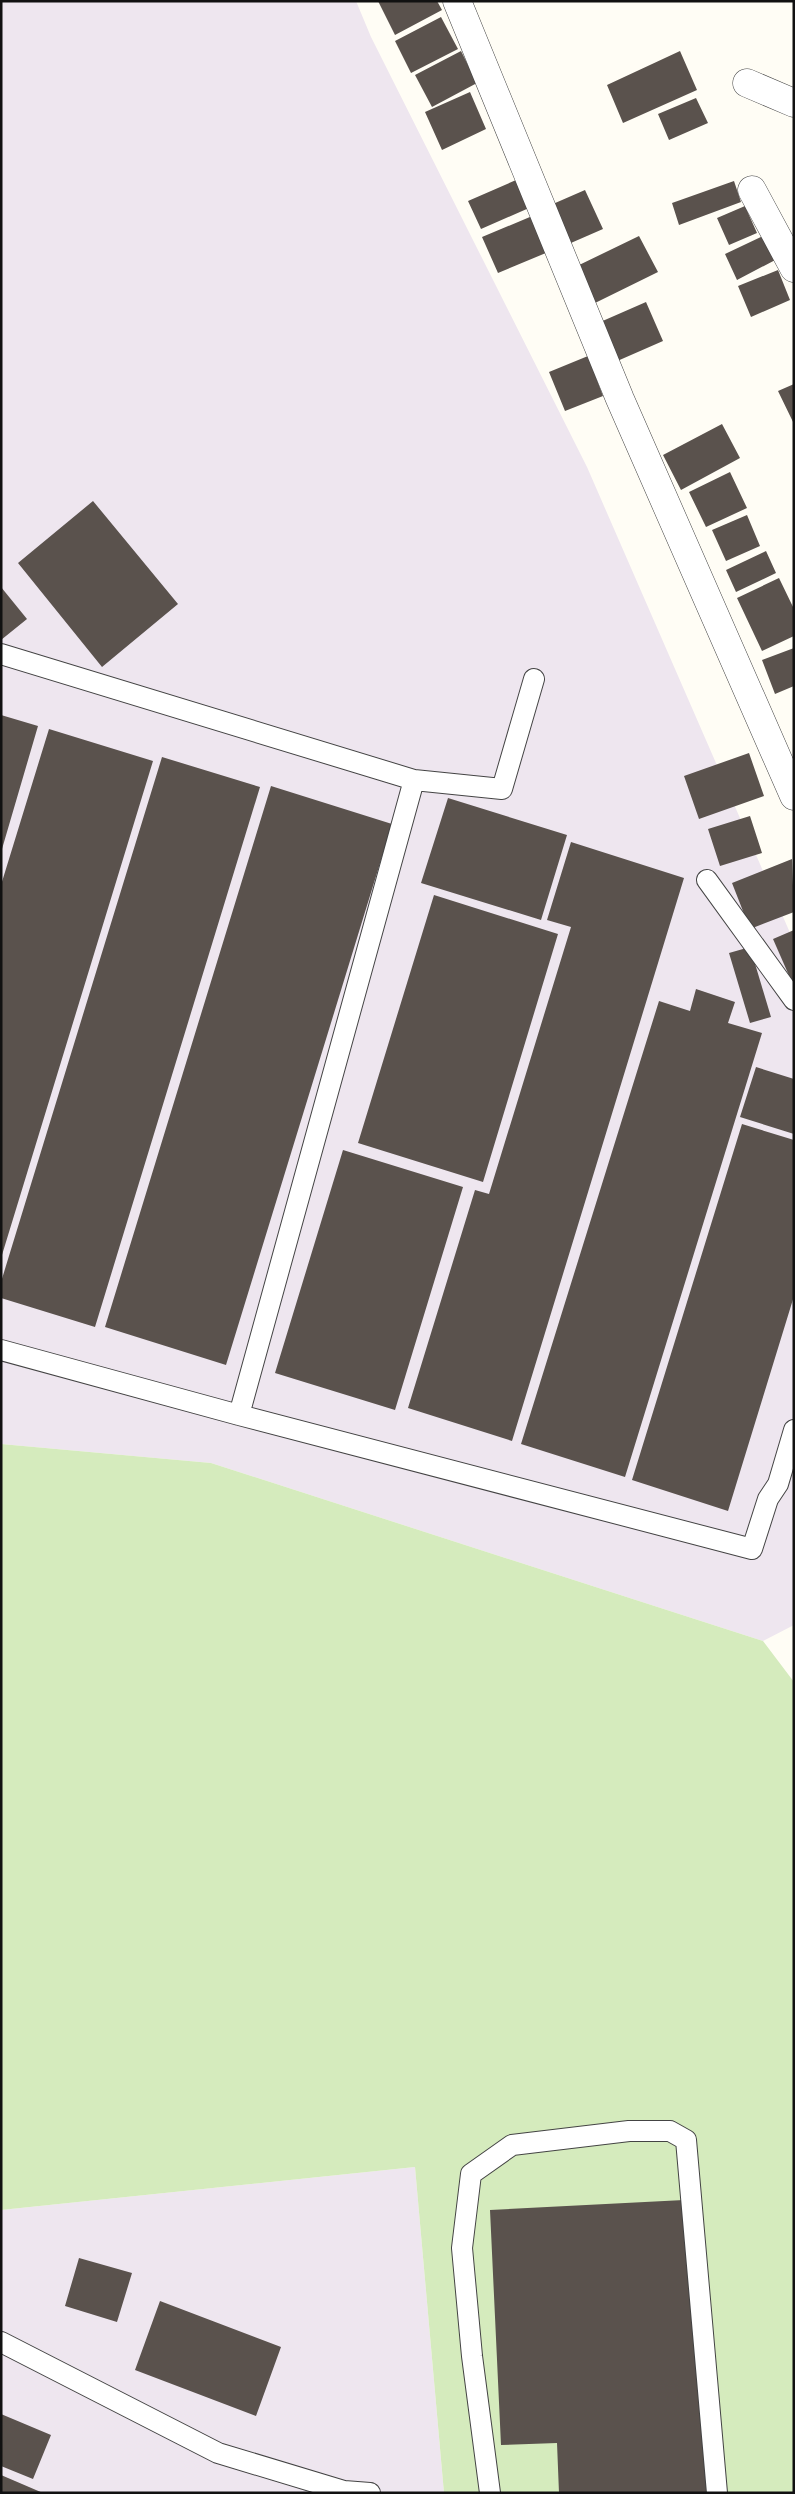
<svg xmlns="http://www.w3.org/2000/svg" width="795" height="2494" font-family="'IBM Plex Serif',serif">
	<rect width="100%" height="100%" fill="#fffdf5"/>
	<!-- industrial -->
	<path fill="#eee6ef" d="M1 1H356L371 37 587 467 794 942V1625L763 1641 211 1463 1 1444Z
		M415 2167 444 2493H1V2210Z"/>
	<!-- green -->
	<path fill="#d5ebbd" d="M1 1444 211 1463 763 1641 794 1682V2493H444L415 2167 1 2210Z"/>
	<!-- building -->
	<path fill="#5a524d" d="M378 1H437L442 10 395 35Z
		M441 17 458 49 411 73 395 41Z
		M461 51 477 83 432 107 415 75Z
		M680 51 697 90 623 123 607 85Z
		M470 92 486 129 442 150 425 112Z
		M696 98 708 123 669 140 658 114Z
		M516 180 529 208 481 229 468 201Z
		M734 181 741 202 679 225 672 203Z
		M585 190 603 229 564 246 546 207Z
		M745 206 757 233 729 245 717 218Z
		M537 214 553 250 498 273 482 237Z
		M767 234 779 258 737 280 725 254Z
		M639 236 658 272 593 304 575 267Z
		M778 270 790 300 751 317 738 286Z
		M646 302 663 341 615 362 598 323Z
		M588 356 603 396 565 411 549 372Z
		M794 384V424L778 391Z
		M722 424 740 458 681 490 663 455Z
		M730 472 747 508 706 527 689 492Z
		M93 501 178 604 102 667 18 563Z
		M747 515 760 546 726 561 712 530Z
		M766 551 776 573 736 592 726 570Z
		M779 578 794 609V636L762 651 737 598Z
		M1 587 27 619 1 640Z
		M794 648V686L775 694 762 660Z
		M1 715 38 726 2 849H1Z
		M49 729 153 761 2 1255 1 885Z
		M749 753 764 796 699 819 684 776Z
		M162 757 260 787 95 1327 1 1298V1282Z
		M271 786 392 824 226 1365 105 1327Z
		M448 798 567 835 541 920 421 883Z
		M750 816 762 853 720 866 708 829Z
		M571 842 684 878 512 1441 408 1408 475 1190 489 1194 571 927 547 920Z
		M792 859 794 912 750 929 732 883Z
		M434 895 558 934 483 1182 358 1143Z
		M794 930V987L773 939Z
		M750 947 771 1017 750 1023 729 953Z
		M696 989 735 1002 728 1023 762 1033 625 1477 521 1444 659 1001 690 1011Z
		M756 1067 794 1079V1134L740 1117Z
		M742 1124 794 1140V1296L728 1511 632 1480Z
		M343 1150 463 1187 395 1410 275 1373Z
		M684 2200 707 2493H559L557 2443 501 2445 490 2210Z
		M79 2258 132 2273 117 2322 65 2306Z
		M160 2301 281 2347 256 2416 135 2370Z
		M1 2414 51 2435 33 2479 1 2466Z
		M1 2475 43 2493H1Z"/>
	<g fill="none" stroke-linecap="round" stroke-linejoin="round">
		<defs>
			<path id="service" d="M1 654 414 780 502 789 534 679
				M707 880 794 1000
				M1 1350 239 1415 752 1549 768 1499 778 1484 794 1430
				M239 1415 414 780
				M1 2342 218 2453 344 2491 370 2493
				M490 2493 472 2356 462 2248 471 2174 512 2145 629 2131H670L686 2140 717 2493"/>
			<path id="minor" d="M457 1 620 399 794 796
				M747 83 794 103
				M752 190 794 268"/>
		</defs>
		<!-- service casing -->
		<use href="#service" stroke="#444" stroke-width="22"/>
		<!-- minor casing -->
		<use href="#minor" stroke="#444" stroke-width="29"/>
		<!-- service -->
		<use href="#service" stroke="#fff" stroke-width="20"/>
		<!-- minor -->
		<use href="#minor" stroke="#fff" stroke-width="28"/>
	</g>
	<!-- border -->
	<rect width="795" height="2494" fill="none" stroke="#111111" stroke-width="5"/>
</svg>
